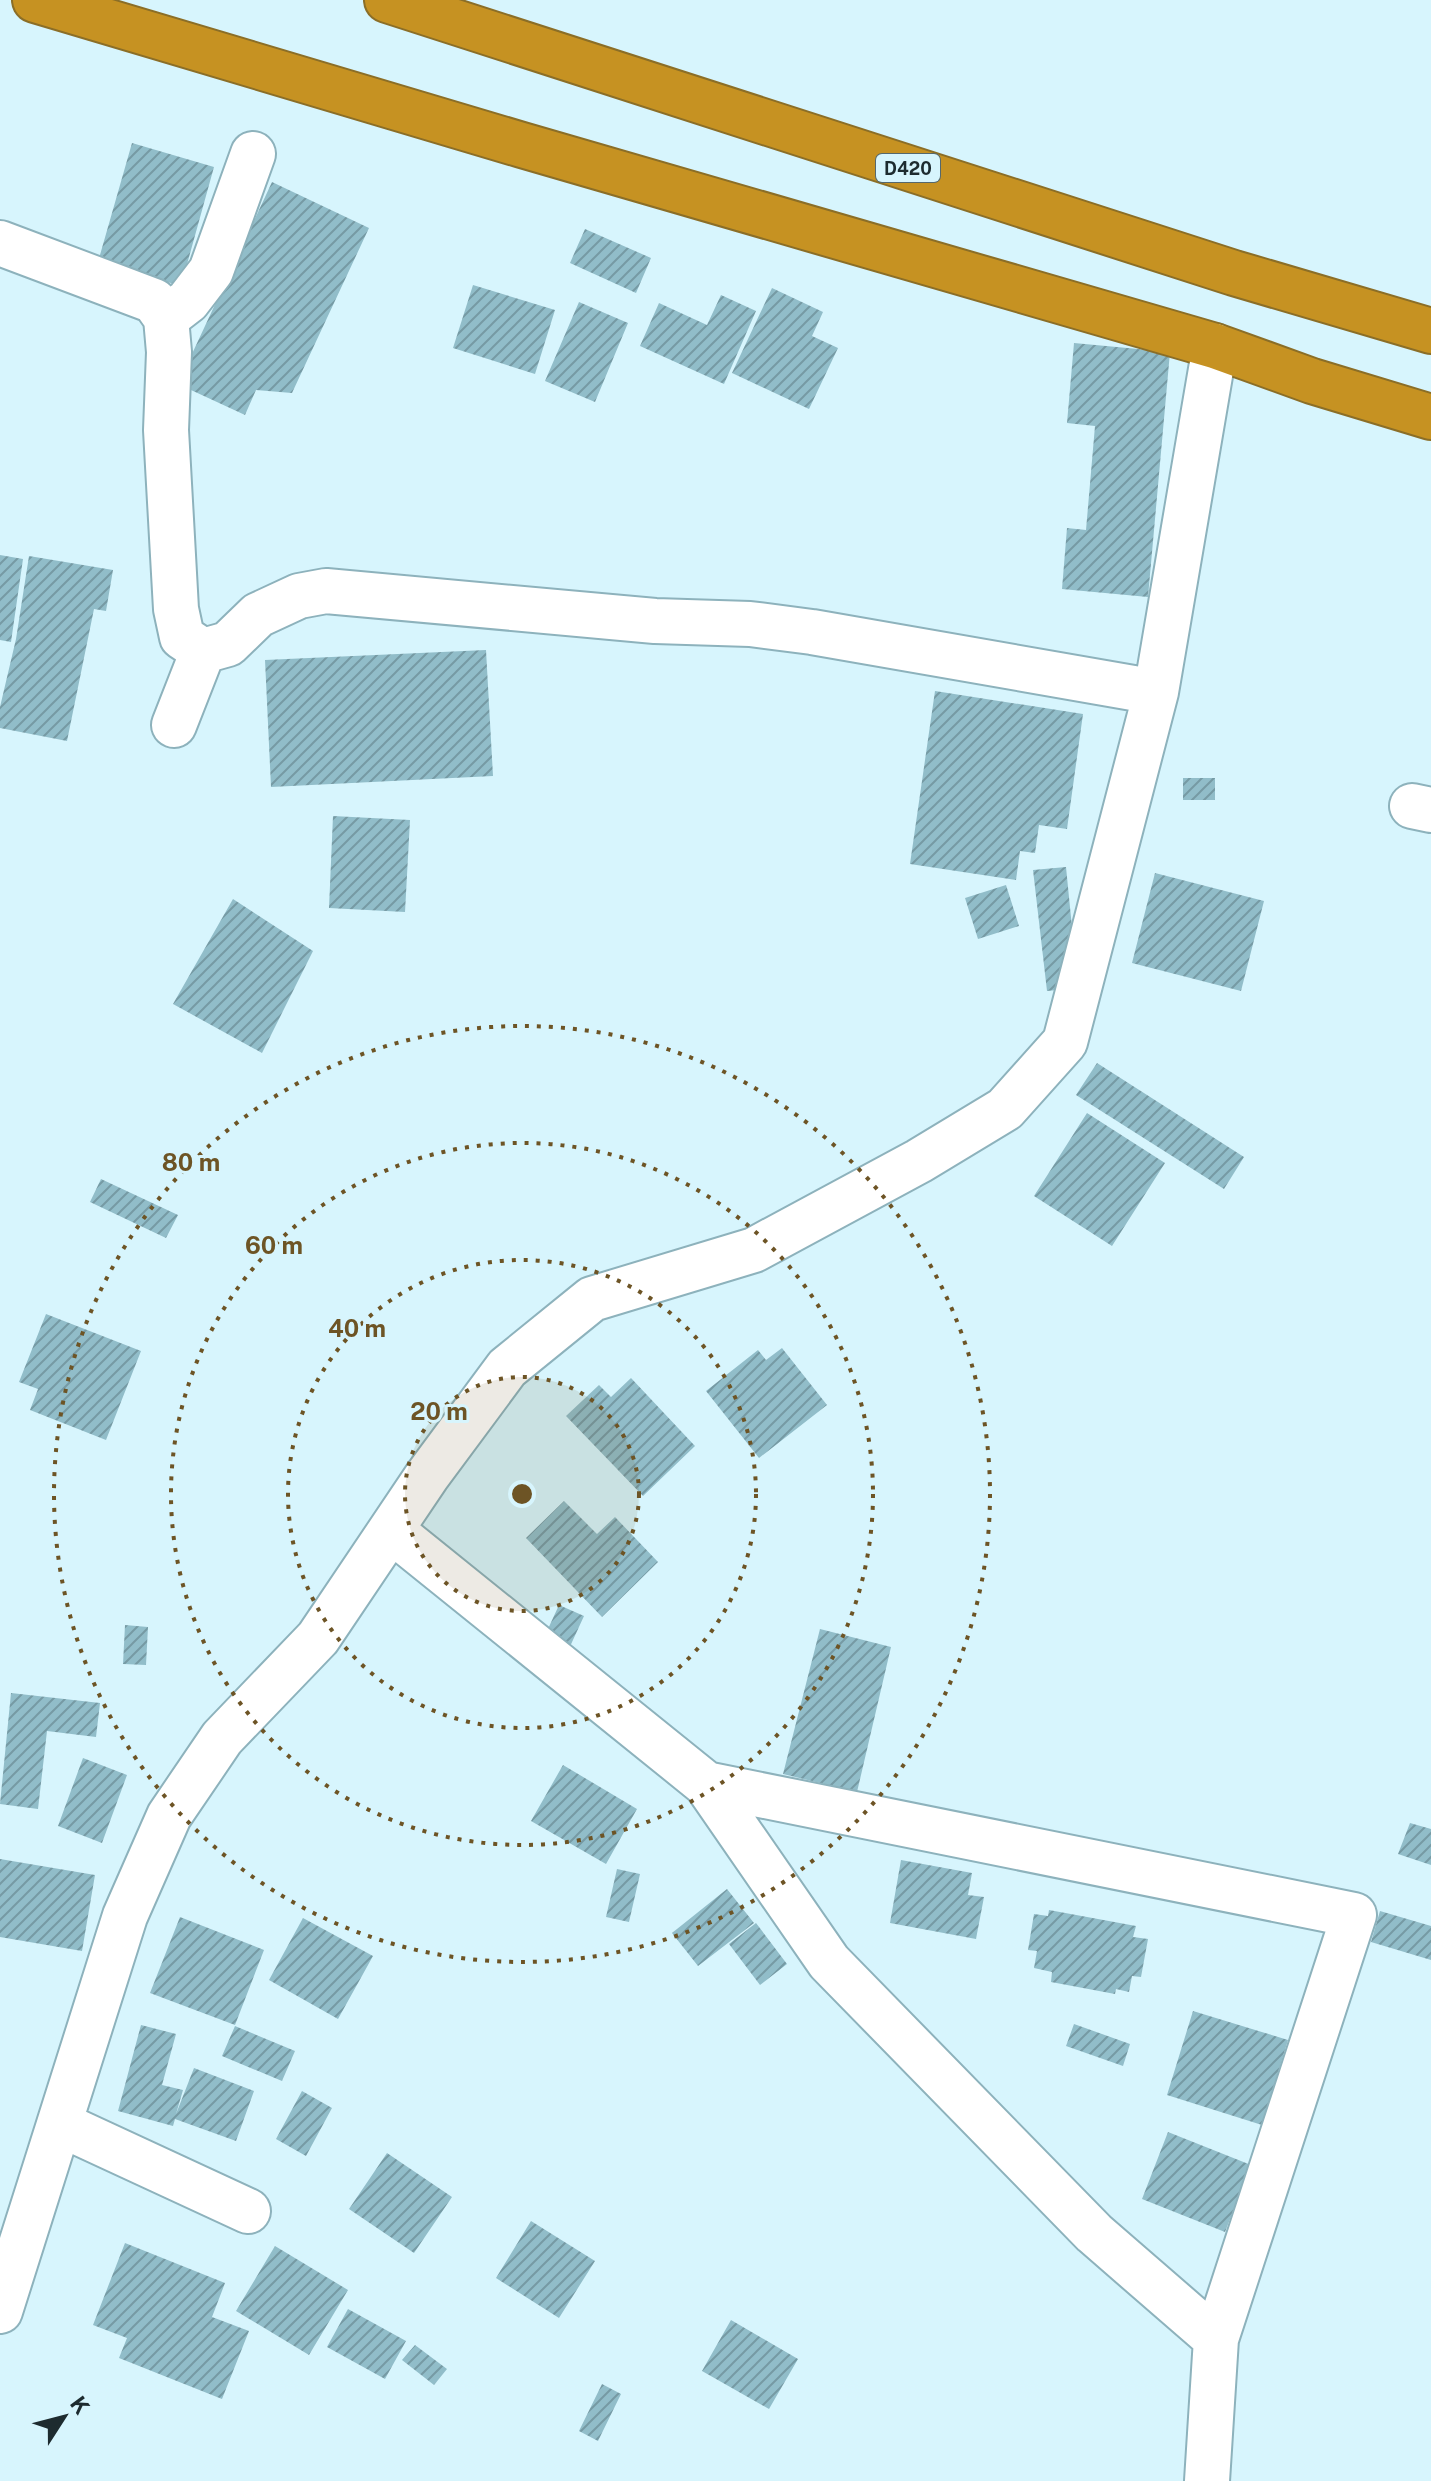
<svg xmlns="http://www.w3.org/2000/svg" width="1431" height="2481" font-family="'Public Sans',sans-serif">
	<defs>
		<pattern id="building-hatch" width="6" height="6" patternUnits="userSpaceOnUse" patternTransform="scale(2)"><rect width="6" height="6" fill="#91bdc9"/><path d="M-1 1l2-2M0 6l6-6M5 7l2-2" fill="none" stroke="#769aa4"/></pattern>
	</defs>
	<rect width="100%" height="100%" fill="#d7f5fd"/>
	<!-- building -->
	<path fill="url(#building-hatch)" d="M132 143 214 167 181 286 98 262Z
		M272 182 369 228 292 393 256 390 245 415 178 384Z
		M585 229 651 258 636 293 570 263Z
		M473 285 555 310 535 374 453 348Z
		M772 288 823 312 812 336 838 348 809 409 732 373Z
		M721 295 756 311 724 384 640 346 659 303 707 325Z
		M579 302 628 323 595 402 545 381Z
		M1074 343 1170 352 1148 597 1062 589 1067 528 1086 530 1095 426 1067 423Z
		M0 555 23 559 11 642 0 640Z
		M29 556 113 570 106 611 94 609 67 741 0 728V707L16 639Z
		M486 650 493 776 271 787 265 660Z
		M935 691 1083 714 1067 829 1039 825 1035 853 1020 851 1016 880 910 864Z
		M1183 778H1215V800H1183Z
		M333 816 410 820 405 912 329 908Z
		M1066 867 1078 988 1047 991 1033 870Z
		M1155 873 1264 901 1241 991 1132 963Z
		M1006 885 1019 926 978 939 965 898Z
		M233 899 313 951 262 1053 173 1004Z
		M1097 1063 1244 1157 1224 1189 1076 1095Z
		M1087 1113 1165 1163 1112 1246 1034 1196Z
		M101 1179 178 1215 166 1238 90 1202Z
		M46 1314 141 1351 106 1440 30 1410 38 1389 19 1382Z
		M782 1348 827 1405 759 1458 706 1391 758 1350 766 1360Z
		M631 1378 695 1446 643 1496 566 1416 599 1385 611 1397Z
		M564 1501 597 1534 615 1517 658 1562 602 1617 526 1538Z
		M559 1605 584 1616 567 1653 542 1642Z
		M125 1625 148 1627 146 1665 123 1664Z
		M820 1629 891 1647 857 1792 783 1774Z
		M11 1693 100 1703 96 1737 47 1731 38 1809 0 1804Z
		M83 1758 127 1775 102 1843 58 1826Z
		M563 1765 637 1809 606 1864 531 1821Z
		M1410 1823 1431 1829V1865L1398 1854Z
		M0 1859 95 1875 82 1951 0 1937Z
		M901 1860 972 1873 968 1895 984 1897 976 1939 890 1923Z
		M617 1869 640 1874 629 1922 606 1917Z
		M727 1889 754 1923 698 1966 672 1933Z
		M1049 1910 1136 1926 1133 1937 1148 1939 1141 1977 1132 1976 1129 1992 1116 1989 1115 1994 1051 1982 1052 1972 1034 1968 1037 1951 1028 1950 1034 1914 1048 1916Z
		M1380 1911 1431 1926V1960L1371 1942Z
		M180 1917 264 1950 235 2025 150 1993Z
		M303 1918 373 1956 338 2019 269 1980Z
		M756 1923 787 1964 760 1985 729 1944Z
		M1193 2011 1288 2040 1262 2125 1167 2095Z
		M1074 2024 1130 2044 1123 2066 1066 2046Z
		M141 2025 176 2034 162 2085 183 2090 176 2114 194 2068 254 2091 236 2141 175 2119 173 2126 118 2111Z
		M235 2026 295 2051 282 2081 222 2056Z
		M302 2091 332 2108 306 2156 276 2139Z
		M1168 2132 1251 2165 1225 2232 1142 2199Z
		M387 2153 452 2197 414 2253 349 2209Z
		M531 2221 595 2261 559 2318 496 2278Z
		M125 2243 225 2283 212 2317 249 2331 222 2399 119 2358 127 2338 93 2325Z
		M275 2246 348 2290 309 2355 236 2311Z
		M348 2309 406 2341 385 2379 327 2347Z
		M731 2320 798 2359 769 2409 702 2371Z
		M415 2345 447 2369 434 2385 402 2360Z
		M602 2384 621 2394 598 2441 579 2431Z"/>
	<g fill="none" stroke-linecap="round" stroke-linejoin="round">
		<defs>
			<path id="minor" d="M0 243 154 301 166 318 169 352 166 430 176 609 182 637 203 651 228 644 258 615 299 596 326 591 655 621 750 624 812 632 1156 692
				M166 318 188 301 211 271 253 154
				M174 725 203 651
				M1412 806 1431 810
				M391 1530 706 1784 829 1962 1094 2233 1216 2339
				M706 1784 1354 1915 1216 2339 1207 2481
				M60 2124 248 2211
				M0 2311 125 1916 169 1816 222 1738 318 1638 427 1476 507 1368 592 1299 754 1250 919 1161 1005 1109 1065 1042 1156 692 1215 346"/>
			<path id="highway" d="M35 0 522 145 1215 346 1312 381 1431 417
				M387 0 1234 273 1431 331"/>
		</defs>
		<!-- minor casing -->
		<use href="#minor" stroke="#8db2bc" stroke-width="48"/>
		<!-- highway casing -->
		<use href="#highway" stroke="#8b6e27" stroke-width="48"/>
		<!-- minor -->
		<use href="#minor" stroke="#fff" stroke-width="44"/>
		<!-- highway -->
		<use href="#highway" stroke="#c69222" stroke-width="44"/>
	</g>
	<!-- distance rings -->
	<circle cx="522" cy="1494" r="117" fill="#6d5425" fill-opacity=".12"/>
	<g fill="none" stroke="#6d5425" stroke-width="4" stroke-dasharray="4 8">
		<circle cx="522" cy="1494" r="117"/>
		<circle cx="522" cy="1494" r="234"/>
		<circle cx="522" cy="1494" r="351"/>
		<circle cx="522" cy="1494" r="468"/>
	</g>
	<g text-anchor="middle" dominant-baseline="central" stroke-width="6" stroke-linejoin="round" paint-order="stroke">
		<!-- shield labels -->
		<rect fill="#d7f5fd" stroke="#55686d" stroke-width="2" x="876" y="154" width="64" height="28" rx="6"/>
		<g font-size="18" font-weight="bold" fill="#1d2b2f">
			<text x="908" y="168">D420</text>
		</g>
	</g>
	<circle cx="522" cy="1494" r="12" fill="#6d5425" stroke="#d7f5fd" stroke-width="4"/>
	<g font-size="24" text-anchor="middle" font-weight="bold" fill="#6d5425" stroke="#d7f5fd" stroke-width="6" stroke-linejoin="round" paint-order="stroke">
		<text x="191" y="1171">80 m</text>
		<text x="274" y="1254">60 m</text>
		<text x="357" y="1337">40 m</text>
		<text x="439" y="1420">20 m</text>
	</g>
	<!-- north arrow -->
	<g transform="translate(64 2417) rotate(54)" stroke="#d7f5fd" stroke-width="6" paint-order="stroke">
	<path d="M0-6L14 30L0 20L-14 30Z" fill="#1d2b2f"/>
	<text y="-12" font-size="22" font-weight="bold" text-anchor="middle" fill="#1d2b2f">K</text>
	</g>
</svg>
